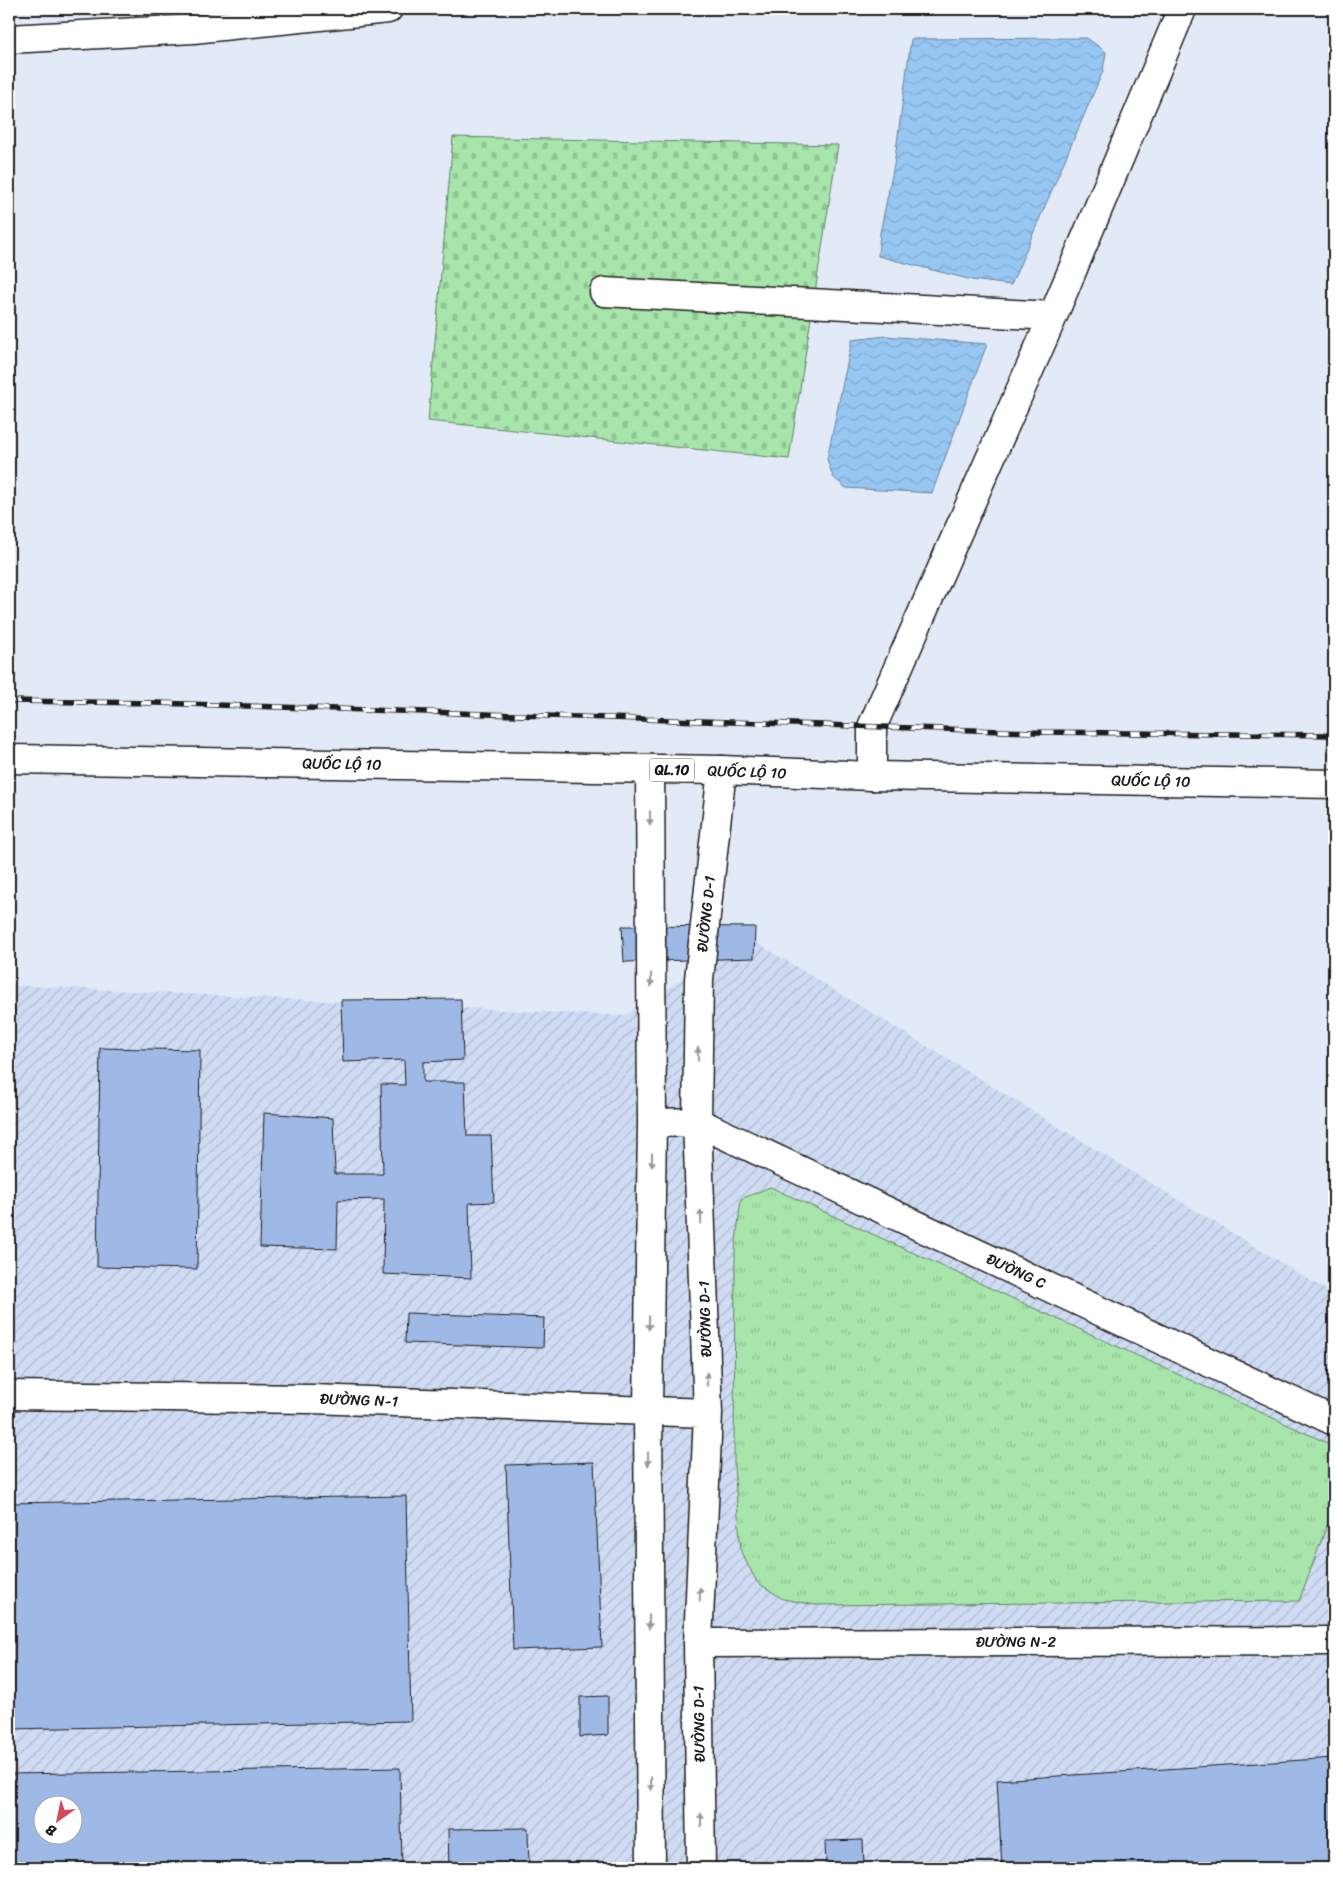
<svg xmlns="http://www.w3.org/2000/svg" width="1343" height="1877" font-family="Sriracha,sans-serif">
	<defs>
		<pattern id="industrial-furrows" width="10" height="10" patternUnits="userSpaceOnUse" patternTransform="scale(1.25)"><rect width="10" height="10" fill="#cedbf3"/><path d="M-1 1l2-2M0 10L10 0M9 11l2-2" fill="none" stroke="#b0bbd0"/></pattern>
		<pattern id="grass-tufts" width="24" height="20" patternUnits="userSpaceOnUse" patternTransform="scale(1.25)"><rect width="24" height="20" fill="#a7e5ab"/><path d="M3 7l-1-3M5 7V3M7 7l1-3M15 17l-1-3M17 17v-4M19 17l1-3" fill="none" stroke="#8fc493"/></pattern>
		<pattern id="cemetery-stones" width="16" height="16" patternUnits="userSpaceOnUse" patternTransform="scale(1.25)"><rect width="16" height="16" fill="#a7e5ab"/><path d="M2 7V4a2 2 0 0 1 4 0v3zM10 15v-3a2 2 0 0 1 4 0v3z" fill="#8fc493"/></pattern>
		<pattern id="water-waves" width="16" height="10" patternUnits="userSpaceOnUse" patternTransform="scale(1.25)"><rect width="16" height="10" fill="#96c7f2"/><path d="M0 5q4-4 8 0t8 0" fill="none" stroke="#81aacf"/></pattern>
	</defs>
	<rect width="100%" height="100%" fill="#e2eaf8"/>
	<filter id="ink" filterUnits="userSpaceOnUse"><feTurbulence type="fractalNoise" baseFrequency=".02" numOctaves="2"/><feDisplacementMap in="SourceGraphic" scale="10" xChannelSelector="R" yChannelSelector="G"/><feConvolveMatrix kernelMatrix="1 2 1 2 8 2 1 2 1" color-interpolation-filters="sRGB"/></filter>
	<g filter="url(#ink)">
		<!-- industrial -->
		<path fill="url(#industrial-furrows)" fill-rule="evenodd" d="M754 941 1334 1295V1868H9V985L623 1016 735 947ZM42 1804H72V1834H42Z"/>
		<!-- grass -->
		<path fill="url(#grass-tufts)" stroke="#628064" d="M770 1187 1334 1446V1506L1299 1601 815 1605 783 1599 757 1582 741 1552 734 1466 735 1250 741 1199Z"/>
		<!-- cemetery -->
		<path fill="url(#cemetery-stones)" stroke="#628064" d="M453 137 838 145 789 459 428 421Z"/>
		<!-- water -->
		<path fill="url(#water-waves)" stroke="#65839c" d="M1087 38 1106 52 1103 71 1011 285 972 280 878 256 880 233 894 165 911 39Z
			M886 336 987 344 932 493 846 488 833 477 827 459 852 340Z"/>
		<!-- building -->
		<path fill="#9fb9e6" stroke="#1c1c1c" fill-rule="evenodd" d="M622 926 755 927 754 958 624 962Z
			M461 999 463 1060 423 1062V1082H465L467 1136H491L494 1202 469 1203 471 1278 383 1274 384 1199 338 1200 337 1249 260 1247 264 1113 333 1118 335 1174H383L381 1084 405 1085 404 1060 343 1062 341 1000Z
			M100 1048 200 1050 197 1269 97 1267Z
			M406 1313 544 1318 543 1348 405 1343Z
			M594 1462 602 1647 513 1650 506 1465Z
			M406 1496 411 1721 9 1729V1503Z
			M608 1696V1735L580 1737V1697Z
			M1334 1758V1868H1002L997 1780Z
			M400 1768 402 1868H9V1774ZM42 1804H72V1834H42Z
			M528 1828 529 1868H449L448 1829Z
			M863 1840 864 1868H826L825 1841Z"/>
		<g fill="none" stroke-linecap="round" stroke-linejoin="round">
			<defs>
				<path id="minor" d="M9 39 193 29 388 9
					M604 292 1053 316
					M650 769 652 1123 648 1410 651 1868
					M872 776V727L1053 316 1182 9
					M652 1123 697 1122 1334 1421
					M9 1395 312 1399 708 1413
					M698 1643 1334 1641
					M701 1868 698 1643 708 1413 697 1122 699 979 722 770"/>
				<path id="trunk" d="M9 759 722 770 872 776 1334 784"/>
			</defs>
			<!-- minor casing -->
			<use href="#minor" stroke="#1c1c1c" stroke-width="31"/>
			<!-- trunk casing -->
			<use href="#trunk" stroke="#1c1c1c" stroke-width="31"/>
			<!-- minor -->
			<use href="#minor" stroke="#fff" stroke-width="28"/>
			<!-- trunk -->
			<use href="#trunk" stroke="#fff" stroke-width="28"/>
			<defs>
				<path id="rail" d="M9 701 156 703 1034 732 1334 735"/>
			</defs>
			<!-- rail casing -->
			<use href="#rail" stroke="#1c1c1c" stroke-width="5.5"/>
			<!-- rail -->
			<use href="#rail" stroke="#fff" stroke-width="4" stroke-dasharray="11" stroke-linecap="butt"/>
		</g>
		<!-- one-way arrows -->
		<defs><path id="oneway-solid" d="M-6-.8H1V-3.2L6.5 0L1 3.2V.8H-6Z" transform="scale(1.25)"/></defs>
		<g fill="#999">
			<use href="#oneway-solid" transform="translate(650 818) rotate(90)"/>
			<use href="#oneway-solid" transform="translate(651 980) rotate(90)"/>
			<use href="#oneway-solid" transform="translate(698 1054) rotate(-89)"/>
			<use href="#oneway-solid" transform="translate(652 1160) rotate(91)"/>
			<use href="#oneway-solid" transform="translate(701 1217) rotate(-92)"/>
			<use href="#oneway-solid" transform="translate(649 1323) rotate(91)"/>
			<use href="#oneway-solid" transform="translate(707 1379) rotate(-92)"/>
			<use href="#oneway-solid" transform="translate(648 1459) rotate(90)"/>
			<use href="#oneway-solid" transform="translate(700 1594) rotate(-88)"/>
			<use href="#oneway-solid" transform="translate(649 1622) rotate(90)"/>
			<use href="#oneway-solid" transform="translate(651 1784) rotate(90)"/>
			<use href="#oneway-solid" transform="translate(701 1820) rotate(-91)"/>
		</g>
	</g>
	<g text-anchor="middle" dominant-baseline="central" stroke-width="5" stroke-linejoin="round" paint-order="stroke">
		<!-- shield labels -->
		<rect fill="#fff" stroke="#606060" stroke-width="1" x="649.5" y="758.5" width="45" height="23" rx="4"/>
		<g font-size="14" font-weight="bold" fill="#1c1c1c">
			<text x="672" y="770">QL.10</text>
		</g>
		<!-- street labels -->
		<g font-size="15" fill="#1c1c1c" stroke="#fff">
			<text transform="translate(342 764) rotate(1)">QUỐC LỘ 10</text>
			<text transform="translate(747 772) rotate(2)">QUỐC LỘ 10</text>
			<text transform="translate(1151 781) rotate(1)">QUỐC LỘ 10</text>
			<text transform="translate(706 914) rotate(-84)">ĐƯỜNG D-1</text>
			<text transform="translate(1016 1271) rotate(25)">ĐƯỜNG C</text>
			<text transform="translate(705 1319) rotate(-92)">ĐƯỜNG D-1</text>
			<text transform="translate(359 1400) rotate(2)">ĐƯỜNG N-1</text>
			<text x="1016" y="1642">ĐƯỜNG N-2</text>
			<text transform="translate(699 1724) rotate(-91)">ĐƯỜNG D-1</text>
		</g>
	</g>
	<!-- margin -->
	<rect width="1343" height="1877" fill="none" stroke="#fff" stroke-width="30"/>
	<rect x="15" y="15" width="1313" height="1847" fill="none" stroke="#1c1c1c" stroke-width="2" filter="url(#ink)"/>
	<!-- north arrow -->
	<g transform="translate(58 1820) rotate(213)"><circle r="24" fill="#ffffff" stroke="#a4a4a4"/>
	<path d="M0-4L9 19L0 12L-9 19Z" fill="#d1495b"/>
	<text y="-8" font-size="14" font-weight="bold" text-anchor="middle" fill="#1c1c1c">B</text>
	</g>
</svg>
